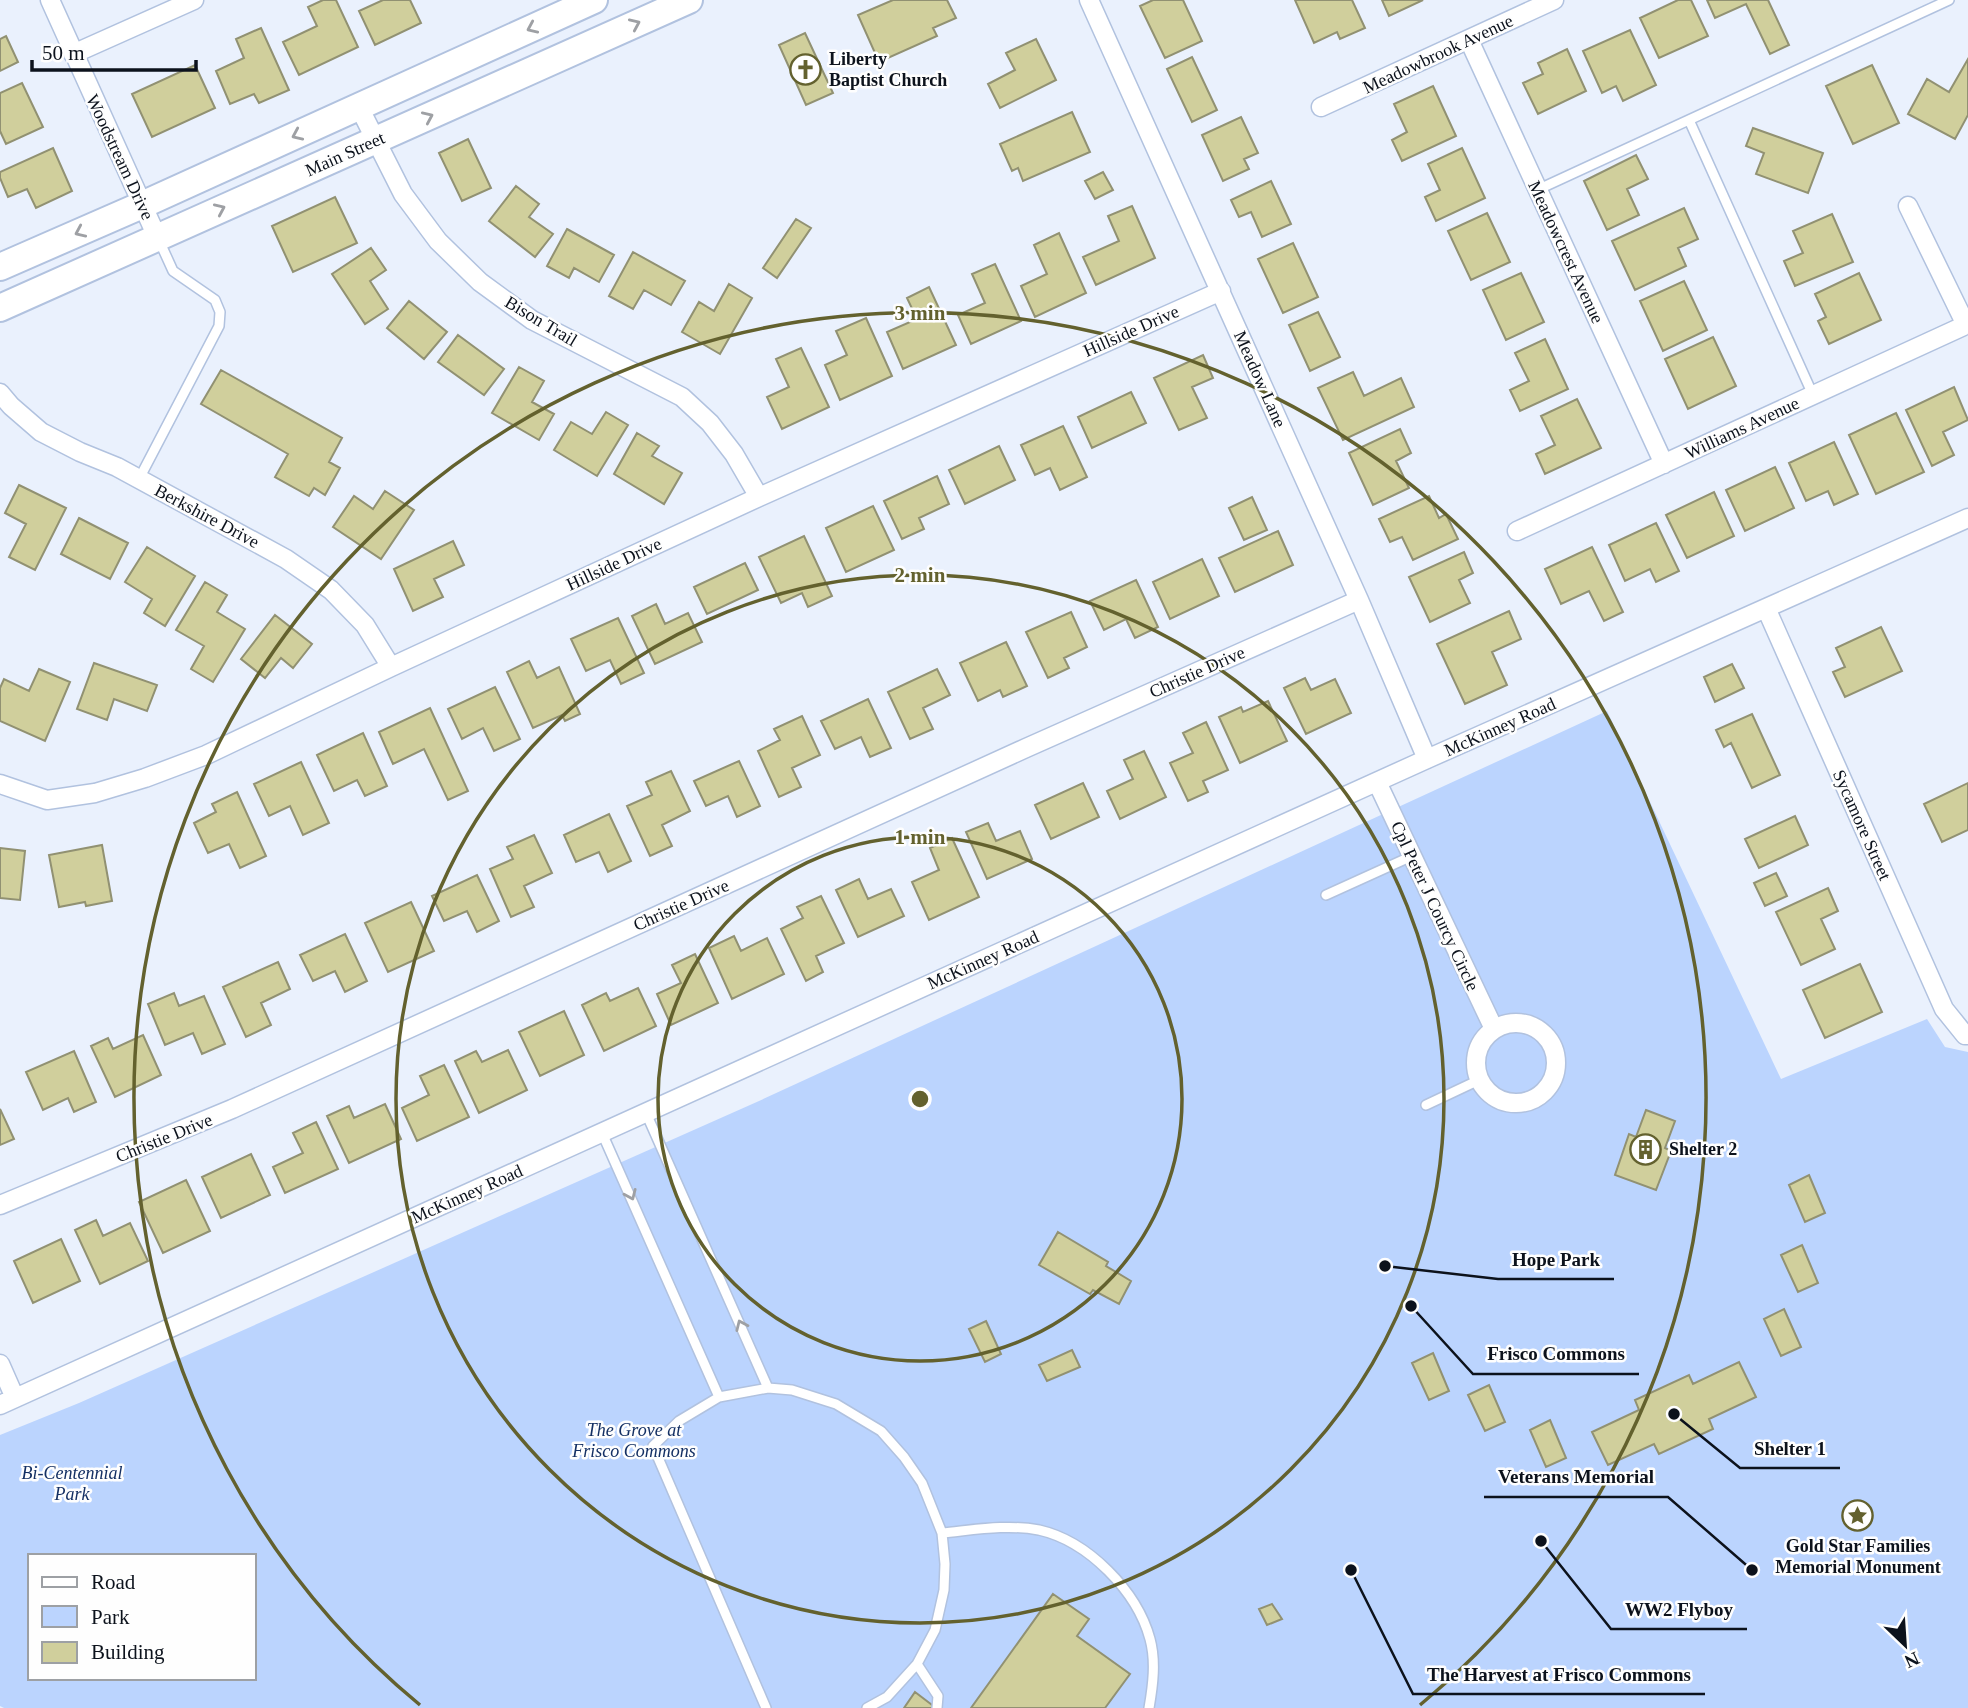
<svg xmlns="http://www.w3.org/2000/svg" width="1968" height="1708" font-family="Georgia,serif">
	<rect width="100%" height="100%" fill="#eaf1fd"/>
	<!-- green -->
	<path fill="#bbd4fe" fill-rule="evenodd" d="M1607 711 1781 1079 1927 1019 1945 1047 1968 1052V1708H4L0 1706V1435L79 1403 759 1101ZM30 1556H254V1678H30Z"/>
	<!-- building -->
	<path fill="#d0cf9c" stroke="#919172" stroke-width="2" d="M323 0H336L358 47 299 75 283 42 317 26 308 7Z
		M383 0H410L421 23 375 45 359 11Z
		M893 0H947L956 18 933 28 937 36 879 62 858 15Z
		M1153 0H1183L1202 41 1165 58 1140 6Z
		M1295 0H1352L1365 28 1340 39 1337 32 1314 43Z
		M1382 0H1423L1389 16Z
		M1678 0H1691L1708 36 1659 58 1640 18Z
		M1707 0H1768L1789 45 1770 54 1746 4 1715 18Z
		M261 28 289 90 259 103 254 94 230 104 216 71 244 58 236 39Z
		M1630 30 1656 85 1623 101 1616 86 1602 93 1583 51Z
		M805 33 833 93 806 105 779 45Z
		M6 36 18 62 0 71V39Z
		M1036 39 1056 80 1000 108 988 84 1015 70 1006 53Z
		M1567 49 1586 91 1538 114 1523 83 1543 74 1538 63Z
		M1192 57 1217 110 1192 122 1167 69Z
		M1968 59V115L1955 139 1908 114 1927 79 1949 92Z
		M195 65 215 108 152 137 132 94Z
		M1872 65 1899 123 1853 144 1826 86Z
		M22 83 43 127 6 144 0 131V93Z
		M1433 86 1456 136 1402 161 1392 140 1407 132 1394 104Z
		M1072 112 1090 152 1023 181 1018 168 1012 171 1000 144Z
		M1241 117 1258 153 1244 159 1249 169 1223 181 1202 135Z
		M1753 128 1823 153 1808 193 1756 174 1764 153 1746 146Z
		M468 139 491 188 462 201 439 153Z
		M53 148 72 191 36 208 27 189 8 197 0 178V172Z
		M1462 148 1485 198 1436 221 1425 197 1440 190 1428 164Z
		M1636 155 1648 179 1627 189 1639 215 1607 230 1584 181Z
		M1103 172 1113 190 1095 199 1085 181Z
		M1271 181 1291 224 1262 237 1251 212 1239 217 1231 200Z
		M516 186 539 204 529 217 553 234 535 257 489 221Z
		M335 197 357 243 293 272 272 226Z
		M1132 206 1155 258 1096 285 1083 257 1119 241 1108 216Z
		M1684 208 1698 239 1678 248 1686 266 1635 290 1612 241Z
		M1487 213 1510 262 1471 280 1448 231Z
		M1832 214 1853 262 1795 286 1784 261 1803 253 1793 231Z
		M796 219 811 228 777 278 763 268Z
		M567 229 614 255 599 282 574 268 569 278 547 266Z
		M1059 233 1086 293 1035 317 1021 286 1047 274 1034 245Z
		M1293 243 1318 297 1283 313 1258 259Z
		M371 248 386 270 370 281 388 309 365 324 332 274Z
		M633 252 685 281 671 305 644 290 633 309 609 296Z
		M995 264 1021 321 971 344 958 315 985 303 972 274Z
		M1521 273 1544 322 1506 340 1483 290Z
		M1859 273 1881 320 1829 344 1818 321 1826 317 1815 294Z
		M1684 281 1707 330 1663 351 1640 301Z
		M729 284 752 298 720 354 682 332 699 302 714 311Z
		M929 287 956 345 903 369 887 332 917 319 907 298Z
		M409 301 447 332 424 359 387 328Z
		M1318 312 1340 357 1310 371 1289 325Z
		M866 318 892 376 840 400 825 365 847 355 836 331Z
		M458 335 504 369 484 395 438 362Z
		M1713 337 1736 386 1688 409 1665 359Z
		M1545 339 1568 389 1520 411 1510 390 1529 381 1515 353Z
		M801 348 829 407 782 429 767 397 789 387 776 359Z
		M1203 355 1213 378 1192 387 1207 418 1179 430 1154 378Z
		M519 367 544 381 532 402 554 414 539 440 492 413Z
		M221 370 342 438 329 462 340 468 325 495 314 488 309 496 275 477 288 454 201 404Z
		M1353 372 1364 396 1401 378 1414 407 1343 440 1318 388Z
		M1954 387 1968 420 1943 432 1954 455 1932 466 1906 410Z
		M1131 392 1146 423 1092 448 1078 417Z
		M1577 399 1601 448 1545 474 1536 454 1555 445 1541 416Z
		M606 412 628 425 597 476 554 450 571 422 592 434Z
		M1896 413 1924 472 1876 494 1849 435Z
		M1063 426 1087 477 1060 490 1050 468 1035 475 1021 445Z
		M1400 429 1411 453 1396 461 1409 488 1373 505 1349 453Z
		M637 433 659 446 652 456 682 473 664 504 614 474Z
		M1834 442 1858 494 1834 505 1828 491 1806 501 1789 463Z
		M999 446 1015 480 965 504 949 470Z
		M1775 467 1794 508 1745 531 1726 490Z
		M937 476 949 504 919 518 924 529 902 539 884 501Z
		M19 485 66 508 35 570 9 557 26 524 5 513Z
		M385 491 414 510 381 559 333 527 354 496 373 509Z
		M1714 492 1734 536 1687 558 1666 515Z
		M1429 496 1439 518 1446 514 1458 539 1413 560 1402 537 1390 542 1379 519Z
		M1252 497 1267 530 1244 540 1229 508Z
		M873 506 894 550 846 572 826 528Z
		M79 518 128 543 110 579 61 554Z
		M1656 523 1679 571 1656 582 1650 569 1625 581 1609 545Z
		M1278 531 1293 565 1235 592 1219 558Z
		M804 536 832 596 808 607 802 593 781 603 759 557Z
		M453 541 464 565 434 579 443 597 413 611 394 569Z
		M147 547 195 576 165 626 144 613 152 599 125 582Z
		M1592 547 1623 612 1604 621 1589 591 1561 604 1545 569Z
		M1464 552 1473 573 1459 580 1470 603 1430 622 1409 577Z
		M1202 559 1219 596 1170 619 1153 582Z
		M745 563 758 590 707 614 694 587Z
		M1136 580 1158 627 1135 638 1126 619 1104 630 1090 601Z
		M205 582 227 595 217 612 245 629 213 682 191 669 204 646 176 630Z
		M656 604 665 624 688 613 702 642 655 664 632 616Z
		M1509 611 1521 639 1492 652 1507 685 1465 704 1437 644Z
		M1071 612 1087 647 1064 658 1069 668 1048 678 1026 632Z
		M275 615 312 644 293 668 281 658 265 678 241 659Z
		M618 618 644 673 621 684 610 660 586 671 571 639Z
		M1881 627 1902 671 1845 697 1833 672 1845 667 1836 648Z
		M1006 642 1027 686 1003 697 1000 690 978 701 960 663Z
		M529 661 537 678 559 667 580 714 565 721 562 715 533 728 507 672Z
		M94 663 157 685 147 711 114 699 107 720 77 709Z
		M1732 664 1744 688 1715 702 1704 677Z
		M39 669 70 682 45 741 0 721V688L4 679 29 691Z
		M937 669 950 695 923 708 933 729 910 739 888 692Z
		M1305 678 1311 690 1335 679 1351 713 1306 734 1284 688Z
		M495 687 520 739 494 751 483 728 462 739 448 709Z
		M868 699 891 748 870 757 861 737 835 749 821 721Z
		M1268 701 1287 741 1240 763 1219 717 1241 707 1243 712Z
		M430 708 468 791 448 800 424 749 393 764 379 732Z
		M1752 714 1780 775 1752 788 1731 743 1724 747 1716 730Z
		M802 716 820 755 792 768 801 787 779 797 758 751 780 740 774 729Z
		M1206 722 1228 770 1203 781 1208 792 1188 801 1170 763 1193 753 1183 733Z
		M363 733 387 786 365 796 357 780 334 791 317 755Z
		M1144 751 1166 797 1120 819 1107 791 1133 779 1124 760Z
		M739 761 760 806 737 817 728 796 706 806 694 781Z
		M301 762 329 823 303 835 290 806 269 816 254 784Z
		M671 771 690 811 662 825 672 846 650 856 627 806 652 795 646 782Z
		M1083 783 1099 817 1051 839 1035 805Z
		M1968 783V830L1942 842 1924 804Z
		M237 792 266 856 240 868 229 844 208 853 194 823 216 812 212 804Z
		M609 814 631 861 608 872 599 852 576 862 564 835Z
		M1795 816 1808 845 1759 868 1745 839Z
		M988 823 996 841 1020 831 1032 859 987 879 966 832Z
		M534 835 552 873 524 886 534 907 511 917 490 869 513 859 507 847Z
		M952 838 979 897 929 920 912 882 939 870 930 848Z
		M102 845 112 901 86 906 85 902 59 907 49 855Z
		M0 848 25 851 20 900 0 898Z
		M1776 873 1787 896 1765 906 1754 883Z
		M477 875 499 921 477 932 467 911 444 921 432 896Z
		M859 879 868 899 891 889 904 916 858 937 836 890Z
		M1828 888 1838 911 1821 919 1835 949 1801 965 1776 912Z
		M821 896 844 943 816 956 823 972 806 981 781 929 803 918 797 907Z
		M411 902 434 951 388 972 365 923Z
		M345 934 367 981 345 992 335 971 313 981 300 955Z
		M734 936 741 951 767 938 784 974 732 999 709 948Z
		M695 954 718 1003 671 1025 657 994 681 983 672 965Z
		M278 962 290 989 261 1003 271 1025 246 1037 223 987Z
		M1860 964 1882 1012 1825 1038 1803 990Z
		M638 988 656 1026 604 1051 582 1005 606 993 610 1001Z
		M174 993 179 1006 204 996 225 1044 202 1054 193 1033 165 1045 148 1004Z
		M564 1011 584 1055 540 1076 519 1032Z
		M143 1035 161 1075 115 1097 91 1046 108 1038 113 1049Z
		M508 1050 527 1090 479 1113 455 1061 476 1051 482 1062Z
		M74 1051 96 1102 74 1112 68 1098 43 1110 26 1072Z
		M444 1065 469 1117 417 1141 402 1108 429 1095 420 1076Z
		M385 1104 401 1139 349 1163 327 1116 349 1106 354 1118Z
		M0 1109 14 1139 0 1145Z
		M1646 1110 1675 1121 1665 1148 1671 1151 1656 1190 1615 1175 1629 1134 1636 1137Z
		M316 1122 338 1169 285 1193 273 1167 303 1153 293 1133Z
		M251 1154 270 1195 221 1218 202 1177Z
		M1809 1175 1825 1213 1805 1222 1789 1185Z
		M186 1180 210 1231 163 1253 139 1202Z
		M96 1220 103 1236 130 1223 148 1261 100 1284 75 1230Z
		M1058 1232 1108 1262 1106 1266 1131 1281 1119 1304 1093 1290 1090 1294 1039 1265Z
		M61 1239 80 1281 33 1303 14 1261Z
		M1802 1245 1818 1283 1798 1292 1781 1255Z
		M1784 1309 1801 1347 1781 1356 1764 1319Z
		M986 1321 1001 1354 985 1362 969 1329Z
		M1072 1350 1080 1367 1047 1381 1039 1365Z
		M1433 1353 1449 1391 1429 1400 1412 1363Z
		M1739 1362 1756 1397 1709 1419 1713 1429 1659 1454 1654 1444 1608 1465 1592 1432 1639 1410 1635 1400 1689 1375 1693 1384Z
		M1489 1385 1505 1422 1485 1431 1468 1395Z
		M1550 1420 1566 1458 1546 1467 1530 1430Z
		M1053 1594 1089 1619 1077 1636 1130 1674 1105 1708H971Z
		M1272 1604 1282 1619 1267 1625 1259 1609Z
		M915 1692 936 1708H904Z"/>
	<g fill="none" stroke-linecap="round" stroke-linejoin="round">
		<defs>
			<path id="lane" d="M1689 120 1813 395
				M1537 190 1949 0
				M139 479 219 326 220 312 215 300 173 271 158 238
				M1326 895 1412 856
				M1426 1105 1479 1080
				M646 1113 768 1388
				M602 1133 719 1397
				M942 1533C974 1530 1007 1524 1039 1530 1088 1541 1137 1591 1150 1639 1156 1661 1153 1685 1149 1708
				M917 1664 938 1696 937 1708
				M766 1708 653 1446 679 1421 719 1397 768 1388 792 1390 836 1404 881 1431 904 1457 922 1483 942 1533 945 1564 944 1590 935 1630 917 1664 887 1697 867 1708"/>
			<path id="street" d="M50 0 157 237
				M1089 0 1359 600 1427 759
				M1469 40 1664 464
				M73 54 194 0
				M359 107 403 194 438 241 480 282 532 320 682 397 710 423 734 454 759 497
				M1321 107 1554 0
				M1908 206 1966 325
				M0 393 11 406 41 432 80 452 117 467 286 559 331 590 365 625 391 667
				M1517 531 1968 324
				M1766 608 1944 1009 1965 1035H1968
				M1377 782 1494 1029
				M0 784 47 800 95 793 145 778 206 755 391 667 759 497 1221 291
				M1476 1063a40 40 0 1 1 80 0a40 40 0 1 1-80 0Z
				M0 1205 232 1109 1026 748 1359 600
				M0 1364 15 1398
				M0 1405 1427 759 1968 518"/>
			<path id="secondary" d="M0 267 142 205 594 0
				M0 308 689 0"/>
		</defs>
		<!-- lane casing -->
		<use href="#lane" stroke="#b1c2df" stroke-width="12"/>
		<!-- street casing -->
		<use href="#street" stroke="#b1c2df" stroke-width="21"/>
		<!-- secondary casing -->
		<use href="#secondary" stroke="#b1c2df" stroke-width="30"/>
		<!-- lane -->
		<use href="#lane" stroke="#fff" stroke-width="9"/>
		<!-- street -->
		<use href="#street" stroke="#fff" stroke-width="18"/>
		<!-- secondary -->
		<use href="#secondary" stroke="#fff" stroke-width="26"/>
	</g>
	<!-- one-way arrows -->
	<defs><path id="oneway-chevron" d="M-2-3.5L2.5 0L-2 3.5" fill="none" stroke-width="1.6" stroke-linecap="round" stroke-linejoin="round" transform="scale(1.75)"/></defs>
	<g stroke="#9ea0a4">
		<use href="#oneway-chevron" transform="translate(635 24) rotate(-24)"/>
		<use href="#oneway-chevron" transform="translate(532 28) rotate(156)"/>
		<use href="#oneway-chevron" transform="translate(428 117) rotate(-24)"/>
		<use href="#oneway-chevron" transform="translate(297 135) rotate(156)"/>
		<use href="#oneway-chevron" transform="translate(220 209) rotate(-24)"/>
		<use href="#oneway-chevron" transform="translate(80 232) rotate(156)"/>
		<use href="#oneway-chevron" transform="translate(631 1195) rotate(66)"/>
		<use href="#oneway-chevron" transform="translate(741 1325) rotate(-114)"/>
	</g>
	<!-- distance rings -->
	<g fill="none" stroke="#63612e" stroke-width="3.5">
		<circle cx="920" cy="1099" r="262"/>
		<circle cx="920" cy="1099" r="524"/>
		<path d="M420 1705A786 786 0 1 1 1420 1705"/>
	</g>
	<!-- icons -->
	<defs>
		<symbol id="church-ring" viewBox="-11 -11 22 22"><circle r="9.5" fill="#fefefe" stroke="#63612e" stroke-width="1.5"/><path d="M-1.2-6h2.4v3.5h3.3v2.4h-3.3V6h-2.4V-.1h-3.3v-2.4h3.3Z" fill="#63612e"/></symbol>
		<symbol id="building-ring" viewBox="-11 -11 22 22"><circle r="9.5" fill="#fefefe" stroke="#63612e" stroke-width="1.5"/><path d="M-4-6H4V6H1V3H-1V6H-4ZM-2.5-4.3h1.7v1.8h-1.7ZM.8-4.3h1.7v1.8H.8ZM-2.5-1h1.7V.8h-1.7ZM.8-1h1.7V.8H.8Z" fill="#63612e"/></symbol>
		<symbol id="sight-ring" viewBox="-11 -11 22 22"><circle r="9.5" fill="#fefefe" stroke="#63612e" stroke-width="1.5"/><path d="M0-6L1.8-2.2L6-1.7L2.9 1.2L3.7 5.4L0 3.3L-3.7 5.4L-2.9 1.2L-6-1.7L-1.8-2.2Z" fill="#63612e"/></symbol>
	</defs>
	<g fill-rule="evenodd">
		<use href="#church-ring" x="788" y="52" width="35" height="35"/>
		<use href="#building-ring" x="1628" y="1132" width="35" height="35"/>
		<use href="#sight-ring" x="1840" y="1498" width="35" height="35"/>
	</g>
	<g text-anchor="middle" dominant-baseline="central" stroke-width="5" stroke-linejoin="round" paint-order="stroke">
		<!-- street labels -->
		<g font-size="18" fill="#0c121c" stroke="#fefefe">
			<text transform="translate(1438 54) rotate(-25)">Meadowbrook Avenue</text>
			<text transform="translate(345 154) rotate(-24)">Main Street</text>
			<text transform="translate(120 157) rotate(65)">Woodstream Drive</text>
			<text transform="translate(1566 252) rotate(65)">Meadowcrest Avenue</text>
			<text transform="translate(541 321) rotate(31)">Bison Trail</text>
			<text transform="translate(1131 331) rotate(-24)">Hillside Drive</text>
			<text transform="translate(1260 379) rotate(66)">Meadow Lane</text>
			<text transform="translate(1742 428) rotate(-25)">Williams Avenue</text>
			<text transform="translate(207 516) rotate(28)">Berkshire Drive</text>
			<text transform="translate(614 564) rotate(-25)">Hillside Drive</text>
			<text transform="translate(1197 672) rotate(-24)">Christie Drive</text>
			<text transform="translate(1500 727) rotate(-24)">McKinney Road</text>
			<text transform="translate(1862 825) rotate(66)">Sycamore Street</text>
			<text transform="translate(681 905) rotate(-24)">Christie Drive</text>
			<text transform="translate(1435 906) rotate(65)">Cpl Peter J Courcy Circle</text>
			<text transform="translate(983 960) rotate(-24)">McKinney Road</text>
			<text transform="translate(164 1138) rotate(-22)">Christie Drive</text>
			<text transform="translate(467 1194) rotate(-24)">McKinney Road</text>
		</g>
		<!-- poi labels -->
		<g font-size="18" font-weight="bold" fill="#0c121c" stroke="#fefefe" text-anchor="start">
			<text x="829" y="59">Liberty<tspan x="829" dy="21">Baptist Church</tspan></text>
			<text x="1669" y="1149">Shelter 2</text>
			<text x="1858" y="1546" text-anchor="middle">Gold Star Families<tspan x="1858" dy="21">Memorial Monument</tspan></text>
		</g>
		<!-- park labels -->
		<g font-size="18" font-style="italic" fill="#143064" stroke="#fefefe">
			<text x="634" y="1430">The Grove at<tspan x="634" dy="21">Frisco Commons</tspan></text>
			<text x="72" y="1473">Bi-Centennial<tspan x="72" dy="21">Park</tspan></text>
		</g>
	</g>
	<circle cx="920" cy="1099" r="10" fill="#63612e" stroke="#fefefe" stroke-width="3.5"/>
	<g font-size="21" text-anchor="middle" font-weight="bold" fill="#63612e" stroke="#fefefe" stroke-width="5" stroke-linejoin="round" paint-order="stroke">
		<text x="920" y="320">3 min</text>
		<text x="920" y="582">2 min</text>
		<text x="920" y="844">1 min</text>
	</g>
	<!-- callouts -->
	<path fill="none" stroke="#0c121c" stroke-width="2.5" d="M1385 1266L1498 1279H1614M1411 1306L1473 1374H1639M1674 1414L1740 1468H1840M1752 1570L1668 1497H1484M1541 1541L1611 1629H1747M1351 1570L1413 1694H1705"/>
	<g fill="#0c121c" stroke="#fefefe" stroke-width="2.5">
		<circle cx="1385" cy="1266" r="7"/>
		<circle cx="1411" cy="1306" r="7"/>
		<circle cx="1674" cy="1414" r="7"/>
		<circle cx="1752" cy="1570" r="7"/>
		<circle cx="1541" cy="1541" r="7"/>
		<circle cx="1351" cy="1570" r="7"/>
	</g>
	<g font-size="19" text-anchor="middle" font-weight="bold" fill="#0c121c" stroke="#fefefe" stroke-width="5" stroke-linejoin="round" paint-order="stroke">
		<text x="1556" y="1266">Hope Park</text>
		<text x="1556" y="1360">Frisco Commons</text>
		<text x="1790" y="1455">Shelter 1</text>
		<text x="1576" y="1483">Veterans Memorial</text>
		<text x="1679" y="1616">WW2 Flyboy</text>
		<text x="1559" y="1681">The Harvest at Frisco Commons</text>
	</g>
	<!-- legend -->
	<rect x="28" y="1554" width="228" height="126" fill="#fefefe" stroke="#9da0a4" stroke-width="2"/>
	<rect x="42" y="1577" width="35" height="10" fill="#ffffff" stroke="#9da0a4" stroke-width="2"/>
	<text x="91" y="1589" font-size="21" fill="#0c121c">Road</text>
	<rect x="42" y="1606" width="35" height="21" fill="#bbd4fe" stroke="#9da0a4" stroke-width="2"/>
	<text x="91" y="1624" font-size="21" fill="#0c121c">Park</text>
	<rect x="42" y="1642" width="35" height="21" fill="#d0cf9c" stroke="#9da0a4" stroke-width="2"/>
	<text x="91" y="1659" font-size="21" fill="#0c121c">Building</text>
	<!-- north arrow -->
	<g transform="translate(1905 1645) rotate(155)" stroke="#fefefe" stroke-width="5" paint-order="stroke">
	<path d="M0-5L12 26L0 18L-12 26Z" fill="#0c121c"/>
	<text y="-10" font-size="19" font-weight="bold" text-anchor="middle" fill="#0c121c">N</text>
	</g>
	<!-- scale -->
	<path d="M32 60v10h164v-10" fill="none" stroke="#0c121c" stroke-width="3.5"/>
	<text x="42" y="60" font-size="21" fill="#0c121c" stroke="#fefefe" stroke-width="5" paint-order="stroke">50 m</text>
</svg>
